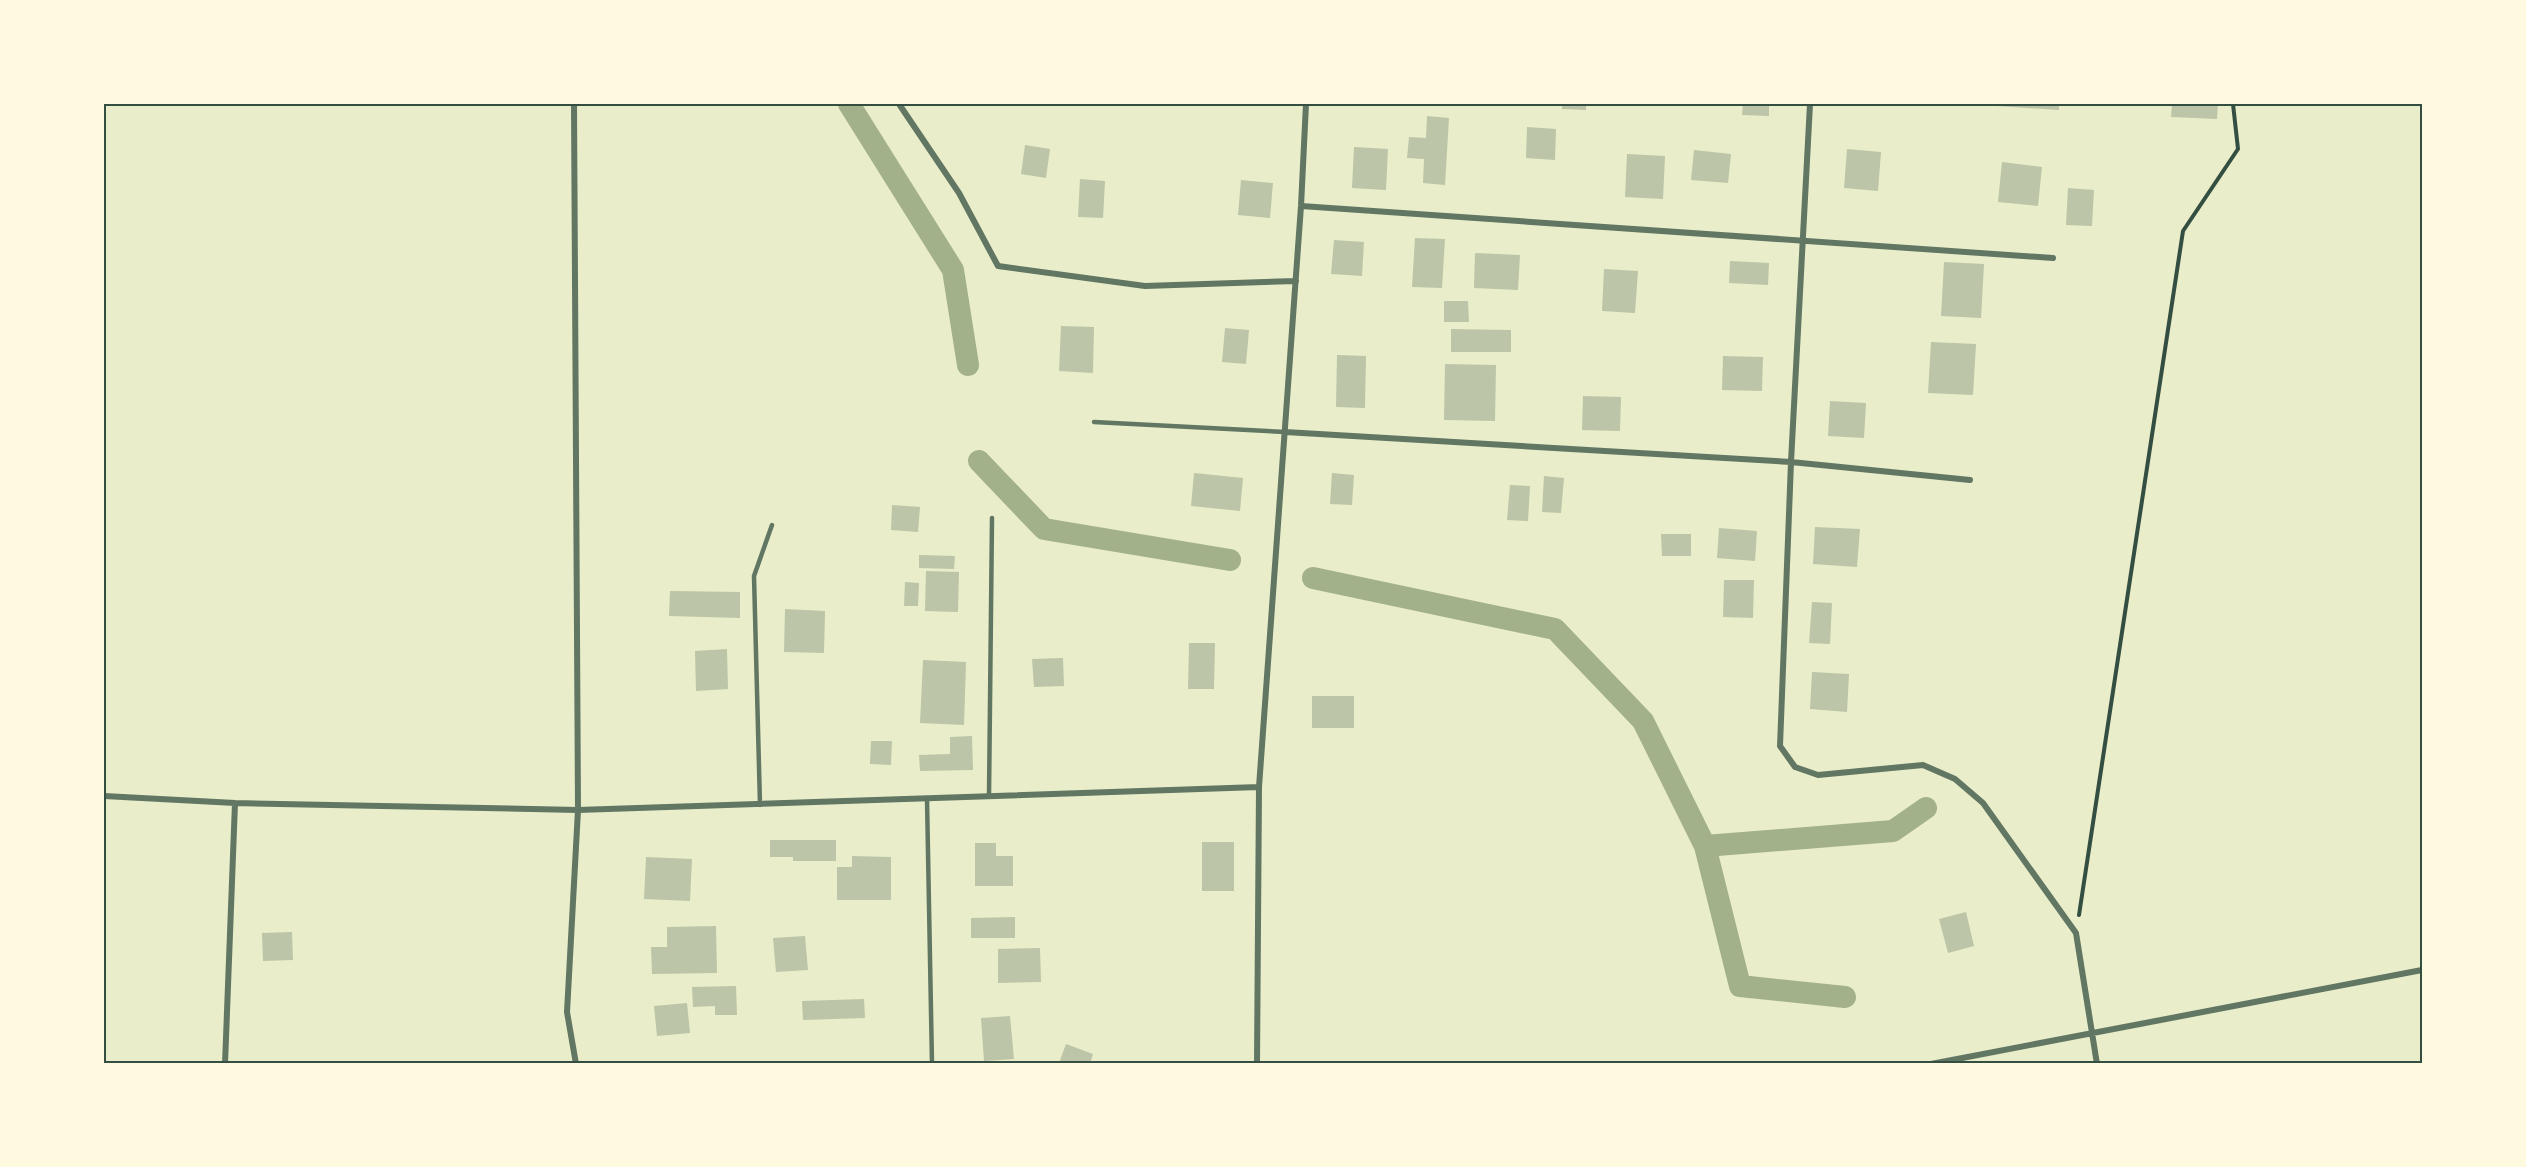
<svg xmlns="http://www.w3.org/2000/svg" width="2526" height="1167" font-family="'Exo 2',sans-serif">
	<rect width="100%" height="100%" fill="#e9edc9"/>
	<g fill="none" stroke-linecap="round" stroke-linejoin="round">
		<!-- canal -->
		<path stroke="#a3b18a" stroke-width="22" d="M849 104 953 270 968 365
			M979 461 1044 529 1230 560
			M1313 578 1555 629 1643 721 1705 846 1740 986 1845 997
			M1705 846 1893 831 1926 808"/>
	</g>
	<!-- building -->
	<path fill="#bcc5a7" d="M1562 104H1586V110L1562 109Z
		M1743 104H1769V116L1742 115Z
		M1996 104H2059V110L1996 106Z
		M2172 104H2218L2217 119 2171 117Z
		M1427 116 1449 118 1445 185 1423 183 1424 159 1407 158 1409 137 1426 138Z
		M1527 127 1556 129 1555 160 1526 158Z
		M1025 145 1050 149 1046 178 1021 174Z
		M1354 147 1388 149 1386 190 1352 188Z
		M1847 149 1881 152 1878 191 1844 188Z
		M1694 150 1731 154 1728 183 1691 180Z
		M1627 154 1665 156 1663 199 1625 197Z
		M2002 162 2042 167 2038 206 1998 202Z
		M1080 179 1105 181 1103 218 1078 217Z
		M1241 180 1273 183 1270 218 1238 215Z
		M2068 188 2094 190 2092 226 2066 225Z
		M1415 238 1445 239 1442 288 1412 287Z
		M1334 240 1364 242 1362 276 1331 274Z
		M1475 253 1520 255 1518 290 1474 288Z
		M1730 261 1769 263 1768 285 1729 283Z
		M1944 262 1984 264 1981 318 1941 316Z
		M1604 269 1638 271 1635 313 1602 311Z
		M1444 301H1468L1469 322H1444Z
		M1061 326 1094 327 1093 373 1059 371Z
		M1225 328 1249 330 1246 364 1222 362Z
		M1451 329 1511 330V352H1451Z
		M1931 342 1976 344 1973 395 1928 393Z
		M1337 355 1366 356 1365 408 1336 407Z
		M1723 356 1763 357 1762 391 1722 390Z
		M1445 364 1496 365 1495 421 1444 420Z
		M1583 396 1621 397 1620 431 1582 430Z
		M1830 401 1866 403 1864 438 1828 436Z
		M1194 473 1243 478 1240 511 1191 506Z
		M1332 473 1354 475 1352 505 1330 504Z
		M1544 476 1564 478 1561 513 1542 512Z
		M1510 485 1530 486 1528 521 1507 520Z
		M892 505 920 507 918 532 891 530Z
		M1815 527 1860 529 1857 567 1813 564Z
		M1719 528 1757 531 1755 561 1717 558Z
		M1661 534H1691V556H1662Z
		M919 555 955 556 954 569 919 568Z
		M926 571 959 572 958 612 925 611Z
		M1724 580H1754L1753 618 1723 617Z
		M905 582 919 583 918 606H904Z
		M670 591 740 592V618L669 616Z
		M1812 602 1832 603 1830 644 1809 643Z
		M785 609 825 611 824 653 784 652Z
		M1189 643H1215L1214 689H1188Z
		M727 649 728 689 696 691 695 651Z
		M1063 658 1064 686 1034 687 1032 659Z
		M923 660 966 662 964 725 920 723Z
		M1812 672 1849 674 1847 712 1810 709Z
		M1312 696H1354V728H1312Z
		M972 736 973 770 920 771 919 755 950 754V737Z
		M871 741H892L891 765 870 764Z
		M770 840H836V861H793V857H770Z
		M1202 842H1234V891H1202Z
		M975 843H996V856H1013V886H975Z
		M852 856 891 857V900H837V867H852Z
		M646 857 692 859 690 901 644 899Z
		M1966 912 1974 946 1948 953 1939 919Z
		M1015 917V938H971V918Z
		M716 926 717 973 652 974 651 947H667V927Z
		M292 932 293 960 263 961 262 933Z
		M805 936 808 970 776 972 773 938Z
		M1040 948 1041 982 998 983V949Z
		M736 986 737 1015H715V1006L693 1007 692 987Z
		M864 999 865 1018 803 1020 802 1001Z
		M687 1003 690 1033 657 1036 654 1006Z
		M1010 1016 1014 1059 984 1061 981 1018Z
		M1066 1044 1093 1054 1090 1064 1059 1063Z"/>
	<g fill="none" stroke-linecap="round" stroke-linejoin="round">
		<!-- path -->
		<path stroke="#344e41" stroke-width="4" d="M2079 915 2183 231 2238 149 2233 104"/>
		<!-- service -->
		<path stroke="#617663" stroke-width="4.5" d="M1094 422 1285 432
			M989 796 992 518
			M927 799 932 1064
			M760 805 754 576 772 525"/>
		<!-- minor -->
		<path stroke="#617663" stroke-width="6" d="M574 104 578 810 567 1012 576 1064
			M899 104 959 193 998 266 1145 286 1296 281
			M1810 104 1791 462 1780 746 1795 767 1818 775 1923 765 1955 779 1983 803 2076 933 2097 1064
			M1301 206 2053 258
			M1285 432 1791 462 1970 480
			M104 796 235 803 578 810 1259 787 1301 206 1306 104
			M225 1064 235 803
			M1257 1064 1259 787
			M1931 1064 2422 970"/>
	</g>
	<!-- border -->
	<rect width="2526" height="1167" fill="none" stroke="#fefae0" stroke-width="210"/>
	<rect x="105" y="105" width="2316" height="957" fill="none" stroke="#344e41" stroke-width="2"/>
</svg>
